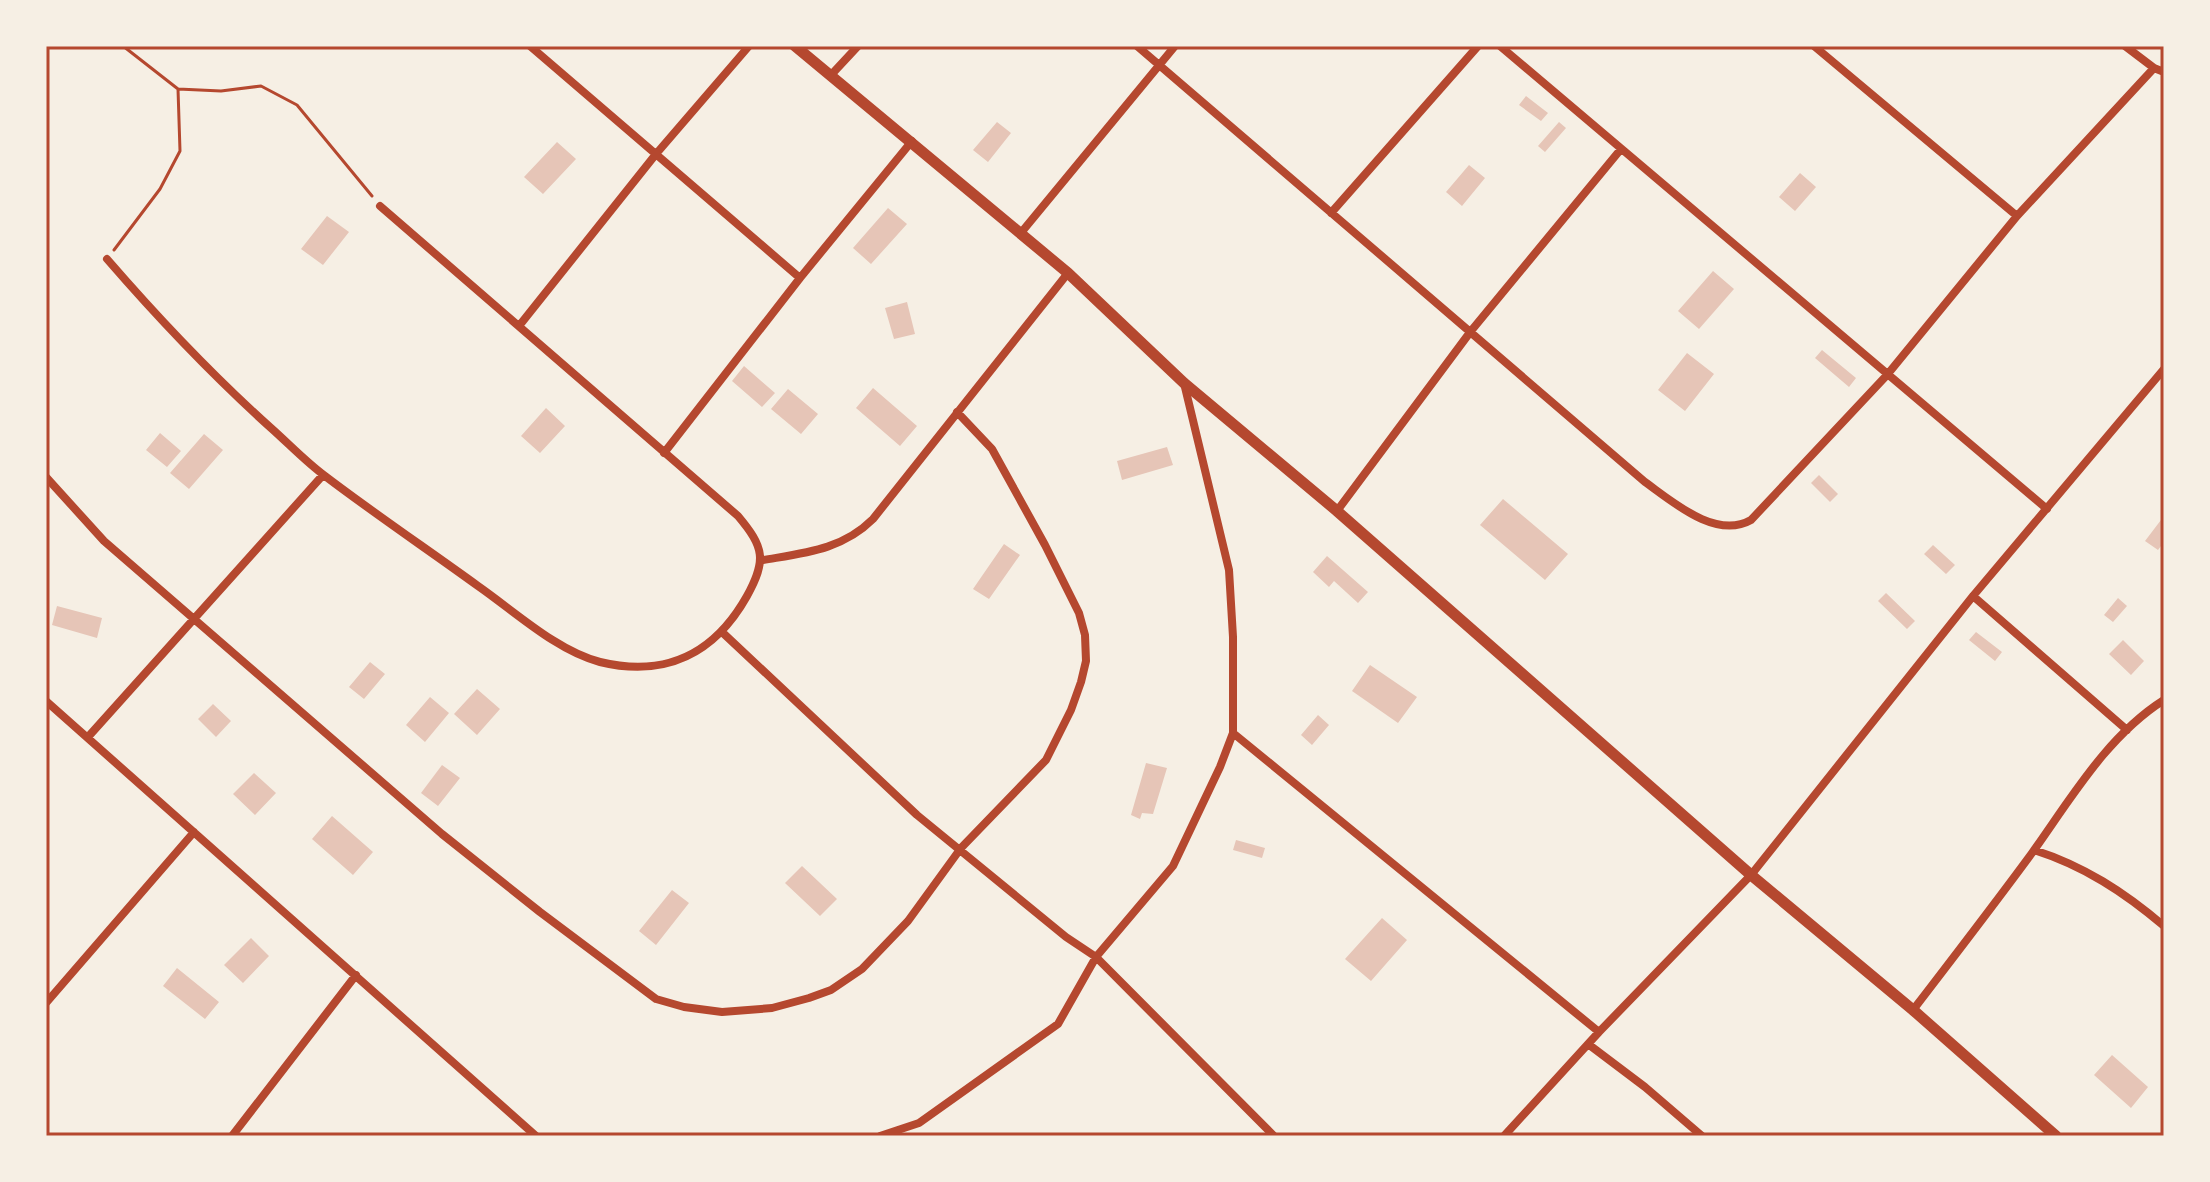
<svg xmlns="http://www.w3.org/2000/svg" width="2210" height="1182" font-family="'Source Sans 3',sans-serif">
	<rect width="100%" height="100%" fill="#f6efe4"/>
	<!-- building -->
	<path fill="#e6c5b7" d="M1526 96 1548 113 1541 121 1519 105Z
		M997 122 1011 133 988 162 973 150Z
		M1559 122 1566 128 1545 152 1538 146Z
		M557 142 576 159 543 194 524 177Z
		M1469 165 1485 178 1462 206 1446 192Z
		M1800 173 1816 187 1795 211 1779 197Z
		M888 208 907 224 871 264 853 248Z
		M327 216 349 232 323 265 301 249Z
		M1713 271 1734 289 1699 329 1678 311Z
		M907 302 915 334 894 339 885 308Z
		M1822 350 1856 378 1849 387 1815 358Z
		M1687 353 1714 374 1685 411 1658 390Z
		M744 366 775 393 762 407 732 381Z
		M873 388 917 426 900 446 856 408Z
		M788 389 818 414 801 434 771 409Z
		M546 408 565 426 540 453 521 436Z
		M160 433 181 451 167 467 146 450Z
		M204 434 223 450 189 489 170 473Z
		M1167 447 1173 465 1122 480 1117 461Z
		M1819 475 1838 494 1830 502 1811 483Z
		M1503 499 1568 554 1545 580 1480 525Z
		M2164 516V542L2158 550 2145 541Z
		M1004 544 1020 555 989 599 973 589Z
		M1933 545 1955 565 1946 574 1924 554Z
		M1327 556 1368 592 1358 603 1334 581 1329 587 1313 572Z
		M1886 593 1915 621 1907 629 1878 601Z
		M2118 598 2127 606 2113 622 2104 615Z
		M57 606 102 618 97 638 52 625Z
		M1976 632 2002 652 1995 661 1969 640Z
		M2123 640 2144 661 2131 675 2109 654Z
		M370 662 385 674 364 699 349 687Z
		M1370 665 1417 697 1398 723 1352 691Z
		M477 689 500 709 477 735 454 714Z
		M430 697 449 713 425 742 406 725Z
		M213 704 231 721 216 737 198 719Z
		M1318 715 1329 725 1312 745 1301 735Z
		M1146 763 1167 768 1153 814 1142 813 1140 819 1131 815Z
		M442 765 460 778 438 806 421 793Z
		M254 773 276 793 255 815 233 794Z
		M332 816 373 852 353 875 312 839Z
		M1236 840 1265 848 1262 858 1233 850Z
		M802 866 837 899 820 916 785 883Z
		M672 890 689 903 656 945 639 931Z
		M1382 918 1407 940 1371 981 1345 959Z
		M251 938 269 956 243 983 224 965Z
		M177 968 219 1002 205 1019 163 986Z
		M2112 1055 2148 1087 2131 1108 2094 1075Z"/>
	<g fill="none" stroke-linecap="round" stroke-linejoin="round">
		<!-- path -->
		<path stroke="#b5482f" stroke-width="3" d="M123 46 178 89 221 91 261 86 297 105 372 196
			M114 250 160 189 180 151 178 89"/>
		<!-- minor -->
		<path stroke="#b5482f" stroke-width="8" d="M530 46 800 278
			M1137 46 1645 482C1673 502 1716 540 1751 520L1887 375 2017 216 2154 68
			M1500 46 2047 509
			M1814 46 2017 216
			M2125 46 2154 68 2164 72
			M831 75 858 46
			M1331 213 1478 46
			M1020 234 1175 46
			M107 259C159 319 212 375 271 428 289 444 306 462 325 476 375 514 427 549 478 586 514 611 557 651 600 662 666 678 715 653 747 596 767 560 764 547 738 516L380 206
			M519 326 656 154 749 46
			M664 453 800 278 912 141
			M46 477 104 541 442 834 540 912 656 999 684 1007 722 1012 772 1008 809 998 831 990 862 969 908 921 961 848 1046 760 1071 710 1081 682 1086 661 1085 635 1079 613 1045 545 992 449 957 412
			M1337 511 1471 331 1621 149
			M763 560C804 553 842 550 873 519L1068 273
			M1973 596 2127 730
			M723 633 917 815 1066 937 1096 957 1274 1136
			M46 701 536 1136
			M1233 733 1599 1032
			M88 737 323 475
			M2034 850C2084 866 2124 892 2164 926
			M46 1003 194 832
			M1913 1010C1953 958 1993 906 2032 853 2070 800 2107 736 2164 700
			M1588 1044 1645 1087 1702 1136
			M232 1136 356 975
			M880 1136 919 1123 1058 1024 1096 957 1173 866 1220 767 1233 733V637L1229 570 1184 383
			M1504 1136 1599 1032 1751 875 1973 596 2164 369"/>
		<!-- tertiary -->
		<path stroke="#b5482f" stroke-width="11" d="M795 46 1068 273 1184 383 1337 511 1751 875 1913 1010 2056 1136"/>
	</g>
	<!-- border -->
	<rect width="2210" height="1182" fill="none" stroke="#f6efe4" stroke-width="96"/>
	<rect x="48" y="48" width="2114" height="1086" fill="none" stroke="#b5482f" stroke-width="3"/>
</svg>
